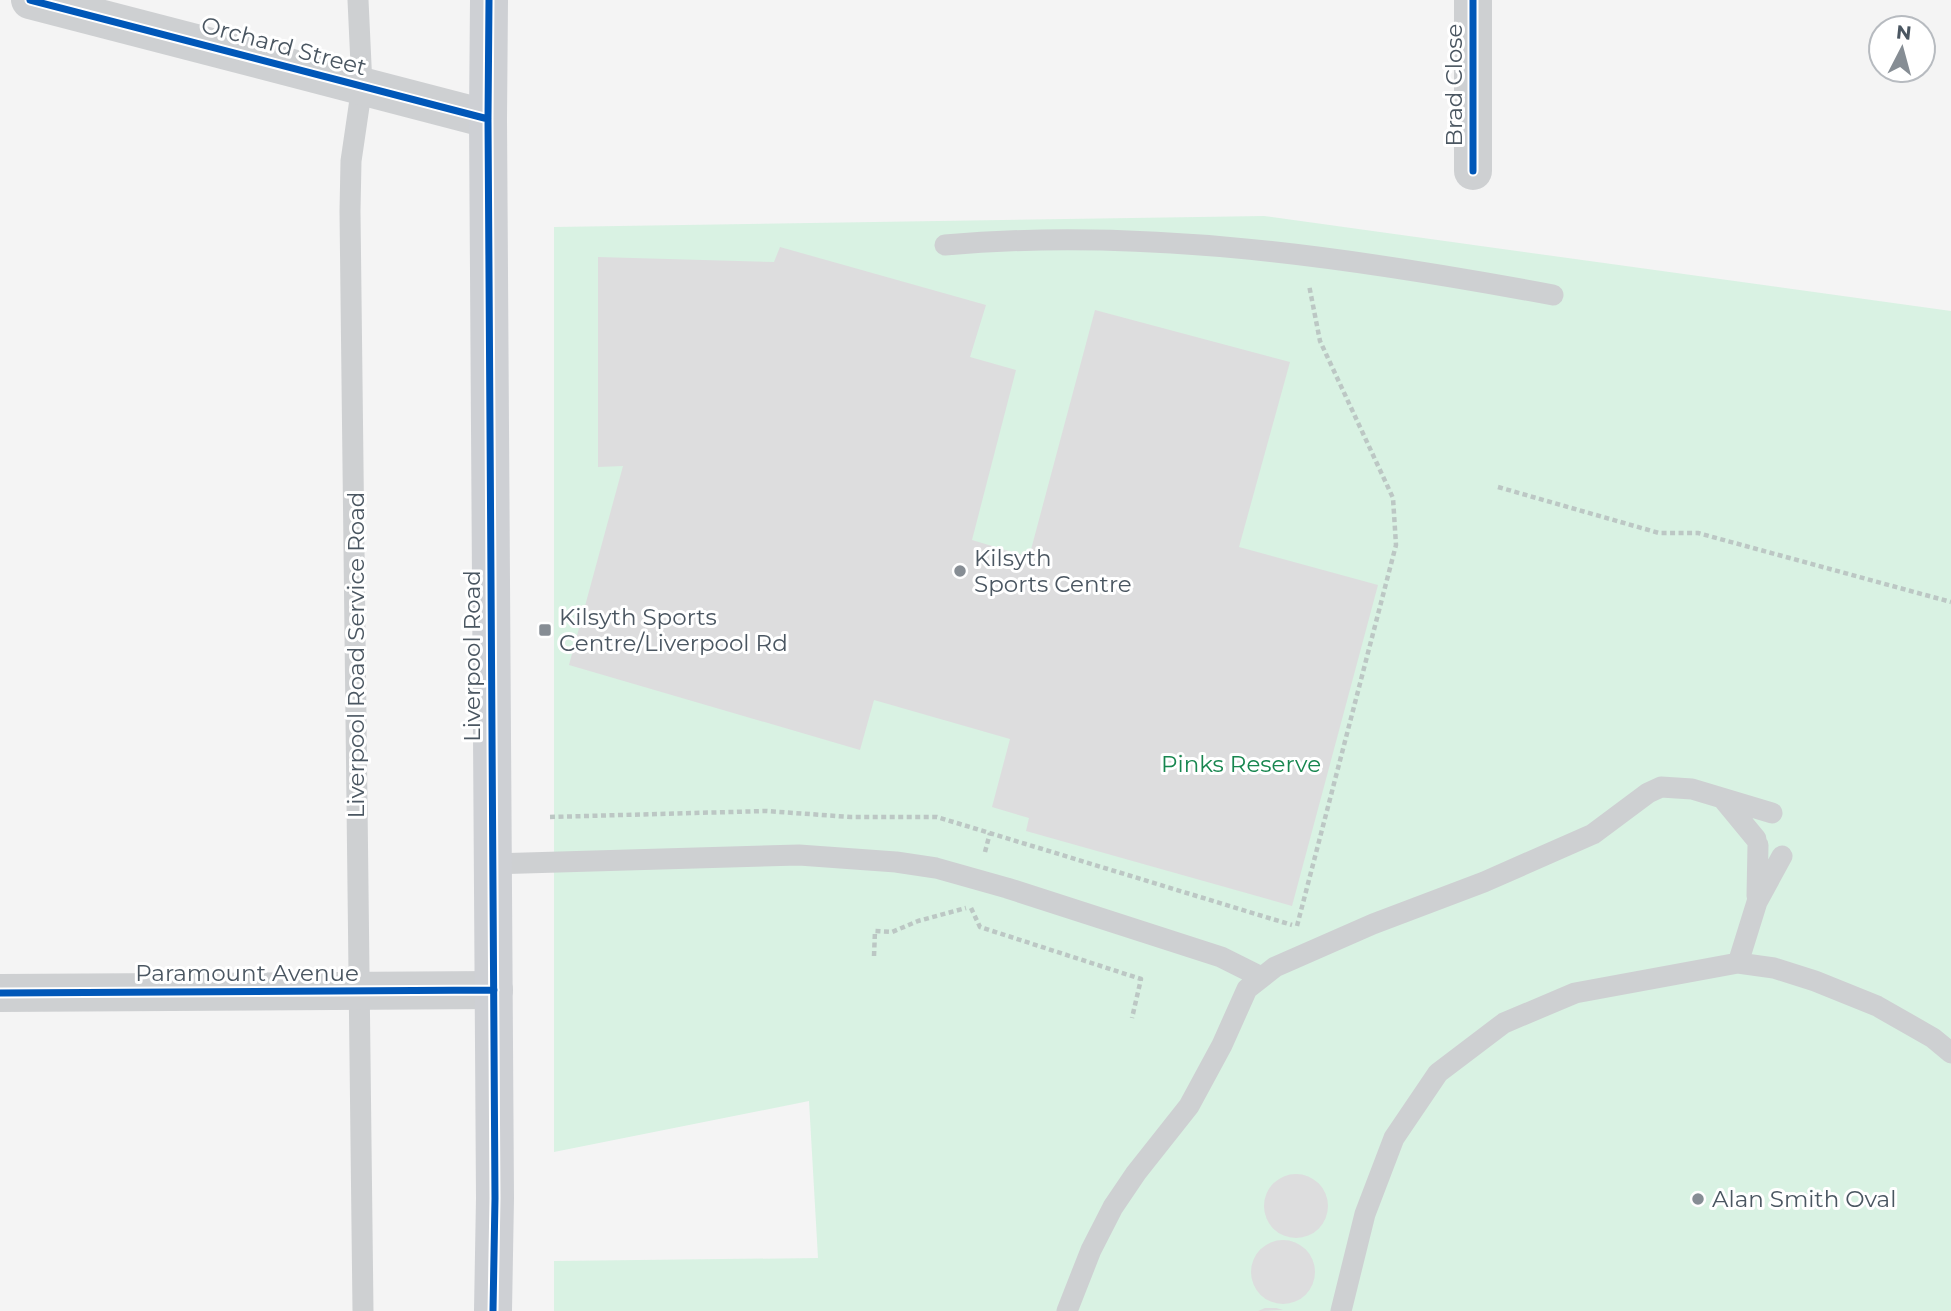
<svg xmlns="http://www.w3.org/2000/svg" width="1951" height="1311" font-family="Montserrat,sans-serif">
	<rect width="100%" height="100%" fill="#f4f4f4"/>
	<!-- green -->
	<path fill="#d9f2e3" d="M1264 216 1951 311V1311H554V1261L818 1258 809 1101 554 1152V227Z"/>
	<!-- building -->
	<path fill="#ddddde" d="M780 247 986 305 970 357 1016 370 972 540 1029 557 1095 310 1290 362 1239 547 1378 585 1292 906 1026 831 1029 818 992 807 1010 739 874 700 860 750 569 665 623 466 598 467V257L774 262Z
		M1264 1206a32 32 0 1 1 64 0a32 32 0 1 1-64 0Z
		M1251 1272a32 32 0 1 1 64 0a32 32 0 1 1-64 0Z
		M1265 1308H1276L1283 1310 1258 1311Z"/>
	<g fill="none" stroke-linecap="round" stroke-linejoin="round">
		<!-- path -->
		<path stroke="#bcc7c4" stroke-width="4.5" stroke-dasharray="5 3.5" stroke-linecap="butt" d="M1498 487 1659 533H1698L1951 602
			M550 817 766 811 851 817H937L1292 925
			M985 852 990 833
			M971 908 980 927 1141 979 1132 1018
			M1297 926 1396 545 1393 498 1320 341 1309 285
			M874 956 875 931 892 932 918 921 966 908"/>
		<!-- service -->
		<path stroke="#ced0d2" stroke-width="21" d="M358 0 362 86 351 161 350 211 363 1311
			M945 245C1147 227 1355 258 1553 295
			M1723 799 1756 839
			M492 864 799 855 896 862 936 868 1007 888 1221 957 1261 977
			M1757 896 1758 845
			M1738 963 1757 902 1782 856
			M1067 1311 1091 1250 1113 1207 1136 1173 1189 1106 1222 1045 1247 989 1275 967 1373 924 1484 882 1593 834 1648 793 1661 787 1692 789 1772 813
			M1341 1311 1365 1214 1394 1138 1438 1073 1504 1023 1575 993 1738 963 1774 968 1815 981 1877 1006 1933 1038 1951 1053"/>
		<!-- minor -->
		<path stroke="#ced0d2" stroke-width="38" d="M30 0 488 119
			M1473 0V171
			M0 993 494 990"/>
		<!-- secondary -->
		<path stroke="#ced0d4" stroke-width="38" d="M489 0 488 119 495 1198 493 1311"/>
		<defs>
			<path id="cycleway" d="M30 0 488 119
				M489 0 488 119 495 1198 493 1311
				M1473 0V171
				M0 993 494 990"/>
		</defs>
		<!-- cycleway casing -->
		<use href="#cycleway" stroke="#fff" stroke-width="11"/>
		<!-- cycleway -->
		<use href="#cycleway" stroke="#0057b8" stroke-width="7"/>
	</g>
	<!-- markers -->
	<g fill="#868d94" stroke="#fff" stroke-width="2.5">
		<circle cx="960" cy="571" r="7"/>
		<rect x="538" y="623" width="14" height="14" rx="3.5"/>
		<circle cx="1698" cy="1199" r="7"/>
	</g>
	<g text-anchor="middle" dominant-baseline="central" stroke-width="6" stroke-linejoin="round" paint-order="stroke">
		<!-- street labels -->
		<g font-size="23" fill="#4a5661" stroke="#fff">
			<text transform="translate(284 46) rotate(15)">Orchard Street</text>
			<text transform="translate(1454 85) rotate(-90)">Brad Close</text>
			<text transform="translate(356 655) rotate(-90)">Liverpool Road Service Road</text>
			<text transform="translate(472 656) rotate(-90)">Liverpool Road</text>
			<text x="247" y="973">Paramount Avenue</text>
		</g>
		<!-- poi labels -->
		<g font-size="23" fill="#4a5661" stroke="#fff" text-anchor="start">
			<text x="974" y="558">Kilsyth<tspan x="974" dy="26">Sports Centre</tspan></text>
			<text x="559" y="617">Kilsyth Sports<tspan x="559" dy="26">Centre/Liverpool Rd</tspan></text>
			<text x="1712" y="1199">Alan Smith Oval</text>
		</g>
		<!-- park labels -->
		<g font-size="23" fill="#17864f" stroke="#fff">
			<text x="1241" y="764">Pinks Reserve</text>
		</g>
	</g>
	<!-- north arrow -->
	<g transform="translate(1902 49) rotate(6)"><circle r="33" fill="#ffffff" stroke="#b7bbc0" stroke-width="2"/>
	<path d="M0-5L12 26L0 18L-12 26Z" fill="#868d94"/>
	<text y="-10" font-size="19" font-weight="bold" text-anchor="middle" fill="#4a5661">N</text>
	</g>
</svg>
